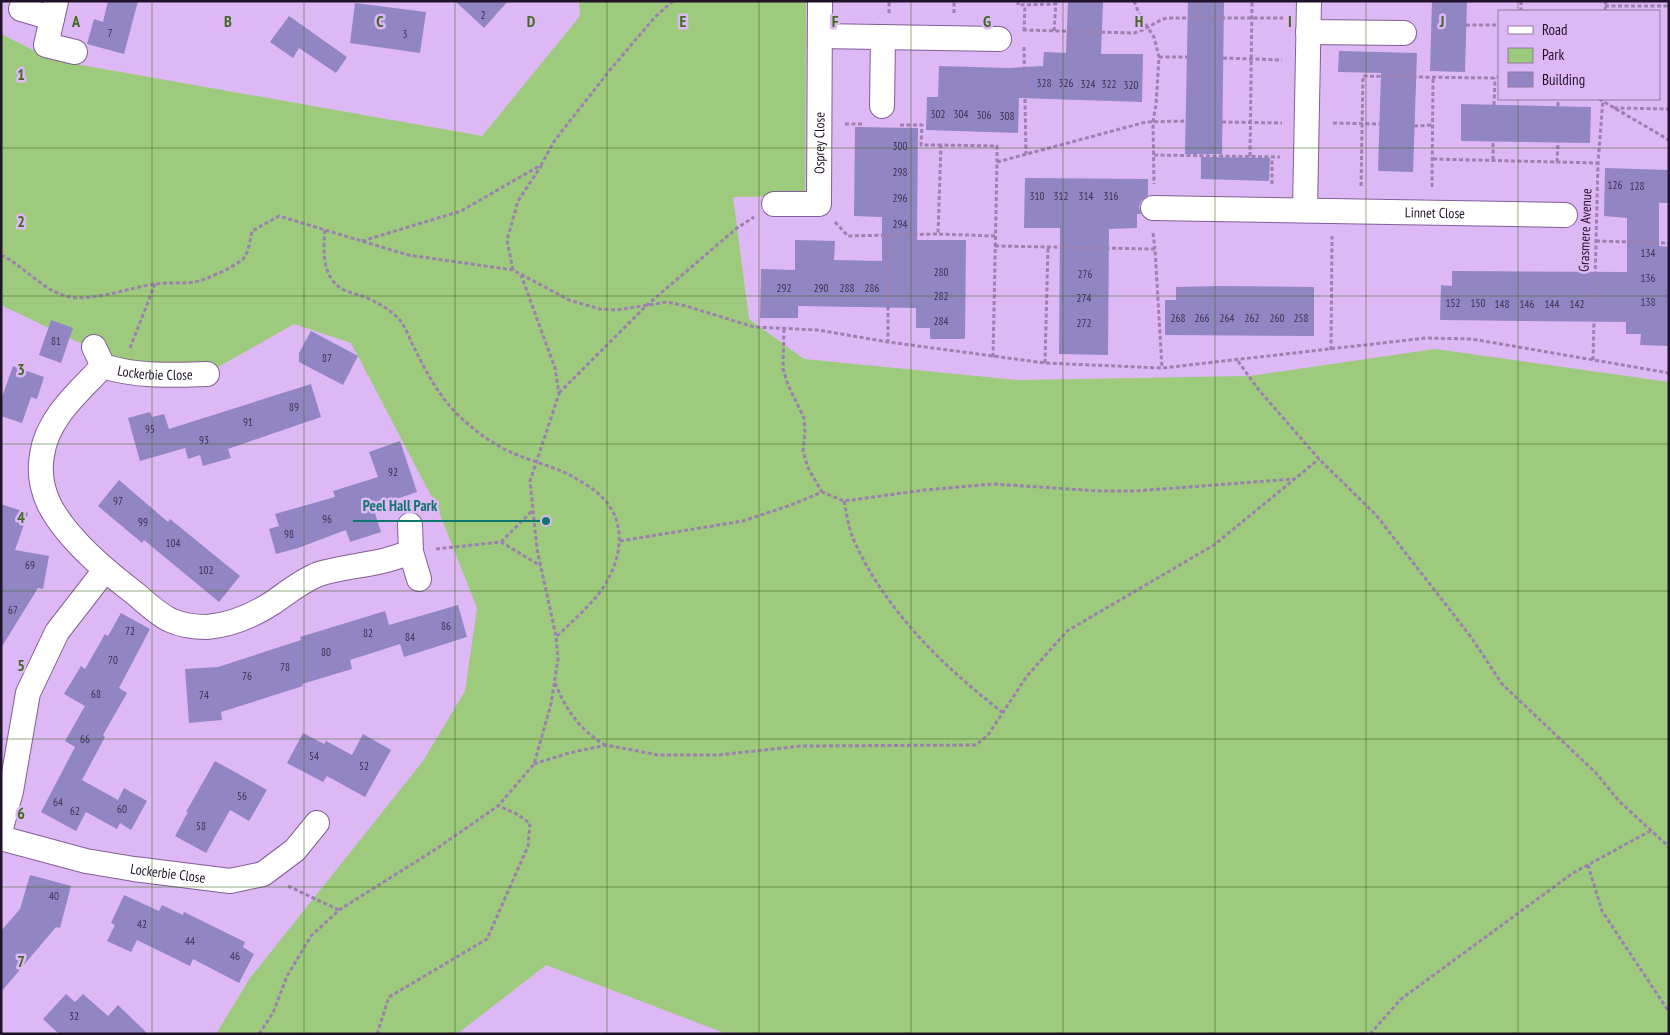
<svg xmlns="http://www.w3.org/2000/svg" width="1670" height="1035" font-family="'PT Sans Narrow',sans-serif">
	<rect width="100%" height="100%" fill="#deb8f4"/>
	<!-- green -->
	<path fill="#9dca7d" d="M579 1H806L805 196 733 197 749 319 804 359 1017 380 1249 376 1435 349 1669 382V1034H727L546 965 457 1034H216L250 978 423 761 465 691 477 608 437 507 351 343 294 324 211 371H138L1 305V34L53 60 482 136 580 16Z"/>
	<!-- building -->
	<path fill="#9185c3" d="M108 1H138L124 54 87 44 94 19 103 22Z
		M455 1H508L484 28Z
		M1068 1H1103L1101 54H1143L1142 102 1019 98 1018 133 926 130 927 97H938L939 66 1008 68 1043 66 1044 52 1066 53Z
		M1188 1H1224L1222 154H1185Z
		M1432 1H1467L1465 72 1430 71Z
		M355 3 426 12 420 53 350 43Z
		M289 16 347 57 336 73 299 48 293 58 270 42Z
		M1339 51 1417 53 1413 172 1378 171 1381 73 1338 72Z
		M1461 104 1591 107 1590 143 1461 141Z
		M855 127 918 128 917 240H966L965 339H930V328H916V308L798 306V318H760L761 269 795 270V240L835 241 834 260 882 261V217L854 216Z
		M1201 157 1270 158 1269 181 1201 179Z
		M1605 168 1669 170V203H1659V246L1669 247V346L1640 345 1641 334H1626V322L1440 320 1441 285 1452 286V271L1627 272V218L1604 216Z
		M1025 178 1148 179V195L1141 201 1139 207 1141 214H1137V228L1109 229 1108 355 1059 354 1060 228H1024Z
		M1221 286 1314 287V336L1165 335V300H1176V287Z
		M51 320 73 328 61 363 39 355Z
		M311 331 358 356 343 385 299 362V353Z
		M13 366 44 377 37 399 31 397 22 423 1 416V400Z
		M311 384 321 417 228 449 231 458 203 466 200 455 188 459 185 448 140 461 128 418 150 412 152 417 164 414 169 429Z
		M400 441 417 492 373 507 381 532 350 542 346 530 298 548 276 554 269 529 279 526 275 514 335 497 333 491 378 477 369 452Z
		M119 480 168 522 170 519 240 576 219 602 144 540 142 543 98 506Z
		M1 504 28 513 15 550 49 556 43 589 38 588 1 648Z
		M458 605 467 637 404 657 400 644 350 660 352 669 302 684 303 686 221 712 222 720 189 723 185 669 218 667 301 640 300 637 385 611 389 625Z
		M121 613 150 629 119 688 127 693 103 735 105 737 82 780 118 800 124 788 147 801 131 830 120 823 117 829 86 812 76 831 41 812 75 747 65 741 85 706 64 694 81 666 85 669 105 634 108 636Z
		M303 733 324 744 326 741 352 755 363 734 391 750 365 797 327 776 323 782 287 763Z
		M215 761 267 790 249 821 230 810 206 853 175 836 188 812H186Z
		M30 875 71 886 60 928 56 927 1 992V931L20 909Z
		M124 895 159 911 162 905 183 915 184 912 245 942 243 947 254 954 239 983 193 959 190 966 137 940 131 952 107 941 115 925 111 923Z
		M66 994 75 1002 83 994 108 1016 118 1005 148 1034H59L43 1019Z"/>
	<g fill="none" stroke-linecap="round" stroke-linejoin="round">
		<defs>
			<g id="minor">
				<path d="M56 1 46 45 75 52"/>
				<path d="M21 9 52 18"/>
				<path d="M1308 32 1404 33"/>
				<path d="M820 36 999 39"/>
				<path d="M882 106 883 37"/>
				<path id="s1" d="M774 204H819L820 1"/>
				<path id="s2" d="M1153 208 1565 215"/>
				<path d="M1305 210 1309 1"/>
				<path id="s3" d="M94 347 103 366C137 377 171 375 207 374"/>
				<path d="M103 366C79 392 47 418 42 455 39 472 42 490 50 506 68 540 107 572 137 595 147 604 158 614 170 620 181 625 195 627 207 627 231 625 254 615 274 602 288 592 303 580 319 574 338 568 359 566 378 562 389 560 400 556 411 552"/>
				<path d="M410 525 411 552 419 579"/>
				<path d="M1 828 11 791 28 693 57 632 105 570"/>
				<path id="s4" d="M1 838 86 861 134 869 230 881 263 874 295 850 317 823"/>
			</g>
		</defs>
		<!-- minor casing -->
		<use href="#minor" stroke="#825e95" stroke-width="26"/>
		<!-- path -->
		<path stroke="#9d80af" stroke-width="3" stroke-dasharray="4 2.5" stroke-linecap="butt" d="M1018 1V5L1056 4
			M1134 1 1140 16 1154 37 1159 57 1156 105 1153 121 1154 184
			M1521 1V11
			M1605 6H1669
			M1605 11 1606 1
			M889 13V1
			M954 13V1
			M1198 18V1
			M1466 25H1499
			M1023 30 1134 33C1147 30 1155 21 1167 18H1283
			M1024 31 1025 5
			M1054 31 1056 1
			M1024 47 1026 154
			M1159 57H1187
			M1414 57 1413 77 1495 78 1499 76
			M1223 58 1282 60
			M1599 99 1669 140
			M1494 105 1495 78
			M1558 106V99
			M1614 108 1669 109
			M1222 122 1282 123
			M1333 123 1380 124
			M845 124H864
			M900 125H922L921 145H941
			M1414 126 1433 125
			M1154 155 1280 157
			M1250 156 1252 1
			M1433 159 1598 163
			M1493 160V141
			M1557 162 1558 142
			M1272 184V157
			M1361 186 1363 76 1413 77
			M1432 187 1433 77
			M835 222 848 236 938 234
			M325 230C323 251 322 279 344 290 350 293 357 294 362 296 375 301 388 308 398 318 406 326 410 341 416 351 427 374 441 399 460 417 473 429 490 442 506 450 527 460 549 465 570 475 580 481 593 488 601 496 631 525 620 567 597 596 585 610 571 623 557 636
			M1153 233 1155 249
			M888 235V342
			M995 236 938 234 941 145 997 146V162
			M362 241 461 211 541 165 555 140 610 70 655 17 673 1
			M1596 241 1669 243
			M995 246 1155 249 1162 368
			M1 255C24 266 41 289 66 296 89 303 131 287 156 284 169 282 182 284 194 282 204 281 236 266 243 259 249 252 250 240 252 231L279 216 408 255 513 270 569 300 600 309 616 310 667 302 686 306 754 327 818 330 888 342 1045 363 1162 368 1426 338 1472 339 1669 373
			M513 270 507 240 518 201 541 166
			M784 329 783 369 788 385 804 418 805 432 803 451 808 468 822 492
			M130 348 155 284
			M1331 350 1332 236
			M993 357 997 162 1146 122 1186 121
			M1593 360 1598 163 1603 99
			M1238 361 1258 389 1319 459 1376 515 1471 637 1502 684 1596 773 1619 801 1669 847
			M1045 363 1048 247
			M559 393 647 305 737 228 754 217
			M844 501C847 516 849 531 856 545 888 613 944 667 1002 712
			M620 541 743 521 791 505 822 492 844 501 925 490 993 484 1100 491H1135L1294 479
			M501 542 532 511
			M436 549 501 542 541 566
			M555 683C566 710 580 730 605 745
			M534 764 569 753 606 745 658 755H718L801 746 976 745 988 735 1027 676 1067 631 1214 545 1319 459
			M1588 865 1602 911 1669 1012
			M288 886 339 910
			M259 1034 273 1013 287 976 311 936 339 910 436 849 498 806 534 764 551 704 558 659 556 636 537 549 530 481 559 394 555 368 521 275
			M377 1034 389 997 487 939 528 846 530 823 515 813 498 806
			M1370 1034 1401 999 1573 873 1650 831"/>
		<!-- minor -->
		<use href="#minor" stroke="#fff" stroke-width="24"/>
	</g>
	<!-- grid -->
	<path fill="none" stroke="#436923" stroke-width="1" stroke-opacity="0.55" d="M152 1V1034M304 1V1034M455 1V1034M607 1V1034M759 1V1034M911 1V1034M1063 1V1034M1215 1V1034M1366 1V1034M1518 1V11M1518 99V1034M1 148H1669M1 296H1669M1 444H1669M1 591H1669M1 739H1669M1 887H1669"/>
	<g text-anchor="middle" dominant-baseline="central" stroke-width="5" stroke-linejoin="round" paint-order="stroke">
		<!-- number labels -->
		<g font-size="11" fill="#3c2f4f">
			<text x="483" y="15">2</text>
			<text x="110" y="33">7</text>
			<text x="405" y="34">3</text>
			<text x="1044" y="83">328</text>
			<text x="1066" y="83">326</text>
			<text x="1088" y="84">324</text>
			<text x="1109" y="84">322</text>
			<text x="1131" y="85">320</text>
			<text x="938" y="114">302</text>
			<text x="961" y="114">304</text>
			<text x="984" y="115">306</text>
			<text x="1007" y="116">308</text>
			<text x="900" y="146">300</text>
			<text x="900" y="172">298</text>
			<text x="1615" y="185">126</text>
			<text x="1637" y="186">128</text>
			<text x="1037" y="196">310</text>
			<text x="1061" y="196">312</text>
			<text x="1086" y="196">314</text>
			<text x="1111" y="196">316</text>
			<text x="900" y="198">296</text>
			<text x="900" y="224">294</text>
			<text x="1648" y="253">134</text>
			<text x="941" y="272">280</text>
			<text x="1085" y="274">276</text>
			<text x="1648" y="278">136</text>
			<text x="784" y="288">292</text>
			<text x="821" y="288">290</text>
			<text x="847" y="288">288</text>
			<text x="872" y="288">286</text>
			<text x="941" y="296">282</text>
			<text x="1084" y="298">274</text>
			<text x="1648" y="302">138</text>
			<text x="1453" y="303">152</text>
			<text x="1478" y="303">150</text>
			<text x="1502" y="304">148</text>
			<text x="1527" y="304">146</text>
			<text x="1552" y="304">144</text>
			<text x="1577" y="304">142</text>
			<text x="1178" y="318">268</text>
			<text x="1202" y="318">266</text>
			<text x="1227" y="318">264</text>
			<text x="1252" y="318">262</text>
			<text x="1277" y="318">260</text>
			<text x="1301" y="318">258</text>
			<text x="941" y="321">284</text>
			<text x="1084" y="323">272</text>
			<text x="56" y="341">81</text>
			<text x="327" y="358">87</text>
			<text x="294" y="407">89</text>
			<text x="248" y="422">91</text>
			<text x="150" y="429">95</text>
			<text x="204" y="440">93</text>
			<text x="393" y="472">92</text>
			<text x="118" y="501">97</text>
			<text x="327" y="519">96</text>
			<text x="143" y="522">99</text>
			<text x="289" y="534">98</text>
			<text x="173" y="543">104</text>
			<text x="30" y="565">69</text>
			<text x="206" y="570">102</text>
			<text x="13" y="610">67</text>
			<text x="446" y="626">86</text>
			<text x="130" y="631">72</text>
			<text x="368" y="633">82</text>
			<text x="410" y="637">84</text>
			<text x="326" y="652">80</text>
			<text x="113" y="660">70</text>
			<text x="285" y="667">78</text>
			<text x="247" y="676">76</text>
			<text x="96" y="694">68</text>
			<text x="204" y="695">74</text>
			<text x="85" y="739">66</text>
			<text x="314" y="756">54</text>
			<text x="364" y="766">52</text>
			<text x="242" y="796">56</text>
			<text x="58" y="802">64</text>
			<text x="122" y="809">60</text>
			<text x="75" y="811">62</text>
			<text x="201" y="826">58</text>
			<text x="54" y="896">40</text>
			<text x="142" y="924">42</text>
			<text x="190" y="941">44</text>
			<text x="235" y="956">46</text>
			<text x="74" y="1016">32</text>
		</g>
		<!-- street labels -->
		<g font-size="14" fill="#201228" stroke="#deb8f4">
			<text stroke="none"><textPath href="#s1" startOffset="106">Osprey Close</textPath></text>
			<text stroke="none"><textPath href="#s2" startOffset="282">Linnet Close</textPath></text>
			<text transform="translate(1585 230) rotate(-88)">Grasmere Avenue</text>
			<text stroke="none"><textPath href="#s3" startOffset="74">Lockerbie Close</textPath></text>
			<text stroke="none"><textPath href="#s4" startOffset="171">Lockerbie Close</textPath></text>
		</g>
	</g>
	<g font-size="16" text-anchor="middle" font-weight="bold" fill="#436923" stroke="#deb8f4" stroke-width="5" stroke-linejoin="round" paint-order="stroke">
		<text x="76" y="27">A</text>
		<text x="228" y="27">B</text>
		<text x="380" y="27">C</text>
		<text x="531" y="27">D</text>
		<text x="683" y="27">E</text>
		<text x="835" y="27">F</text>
		<text x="987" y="27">G</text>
		<text x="1139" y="27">H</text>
		<text x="1290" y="27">I</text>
		<text x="1442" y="27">J</text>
		<text x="21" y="80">1</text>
		<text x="21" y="227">2</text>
		<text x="21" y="375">3</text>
		<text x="21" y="523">4</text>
		<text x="21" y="671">5</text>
		<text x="21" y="819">6</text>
		<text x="21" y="967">7</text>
	</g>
	<!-- callouts -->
	<path fill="none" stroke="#0f766e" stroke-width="2" d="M546 521L447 521H353"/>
	<circle fill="#0f766e" stroke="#deb8f4" stroke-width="2" cx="546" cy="521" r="5"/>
	<g font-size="15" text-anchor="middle" font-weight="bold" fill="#0f766e" stroke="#deb8f4" stroke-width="5" stroke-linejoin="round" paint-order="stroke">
		<text x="400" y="511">Peel Hall Park</text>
	</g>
	<!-- border -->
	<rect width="1670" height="1035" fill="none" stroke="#201228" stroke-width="5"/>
	<!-- legend -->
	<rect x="1498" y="10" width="162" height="90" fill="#deb8f4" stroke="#9276a2"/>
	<rect x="1508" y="26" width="25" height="8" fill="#ffffff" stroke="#9276a2"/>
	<text x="1542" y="35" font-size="15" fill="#201228">Road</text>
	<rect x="1508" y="48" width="25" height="15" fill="#9dca7d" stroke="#9276a2"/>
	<text x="1542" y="60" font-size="15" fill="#201228">Park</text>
	<rect x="1508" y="72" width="25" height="15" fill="#9185c3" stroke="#9276a2"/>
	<text x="1542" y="85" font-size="15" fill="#201228">Building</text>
</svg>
